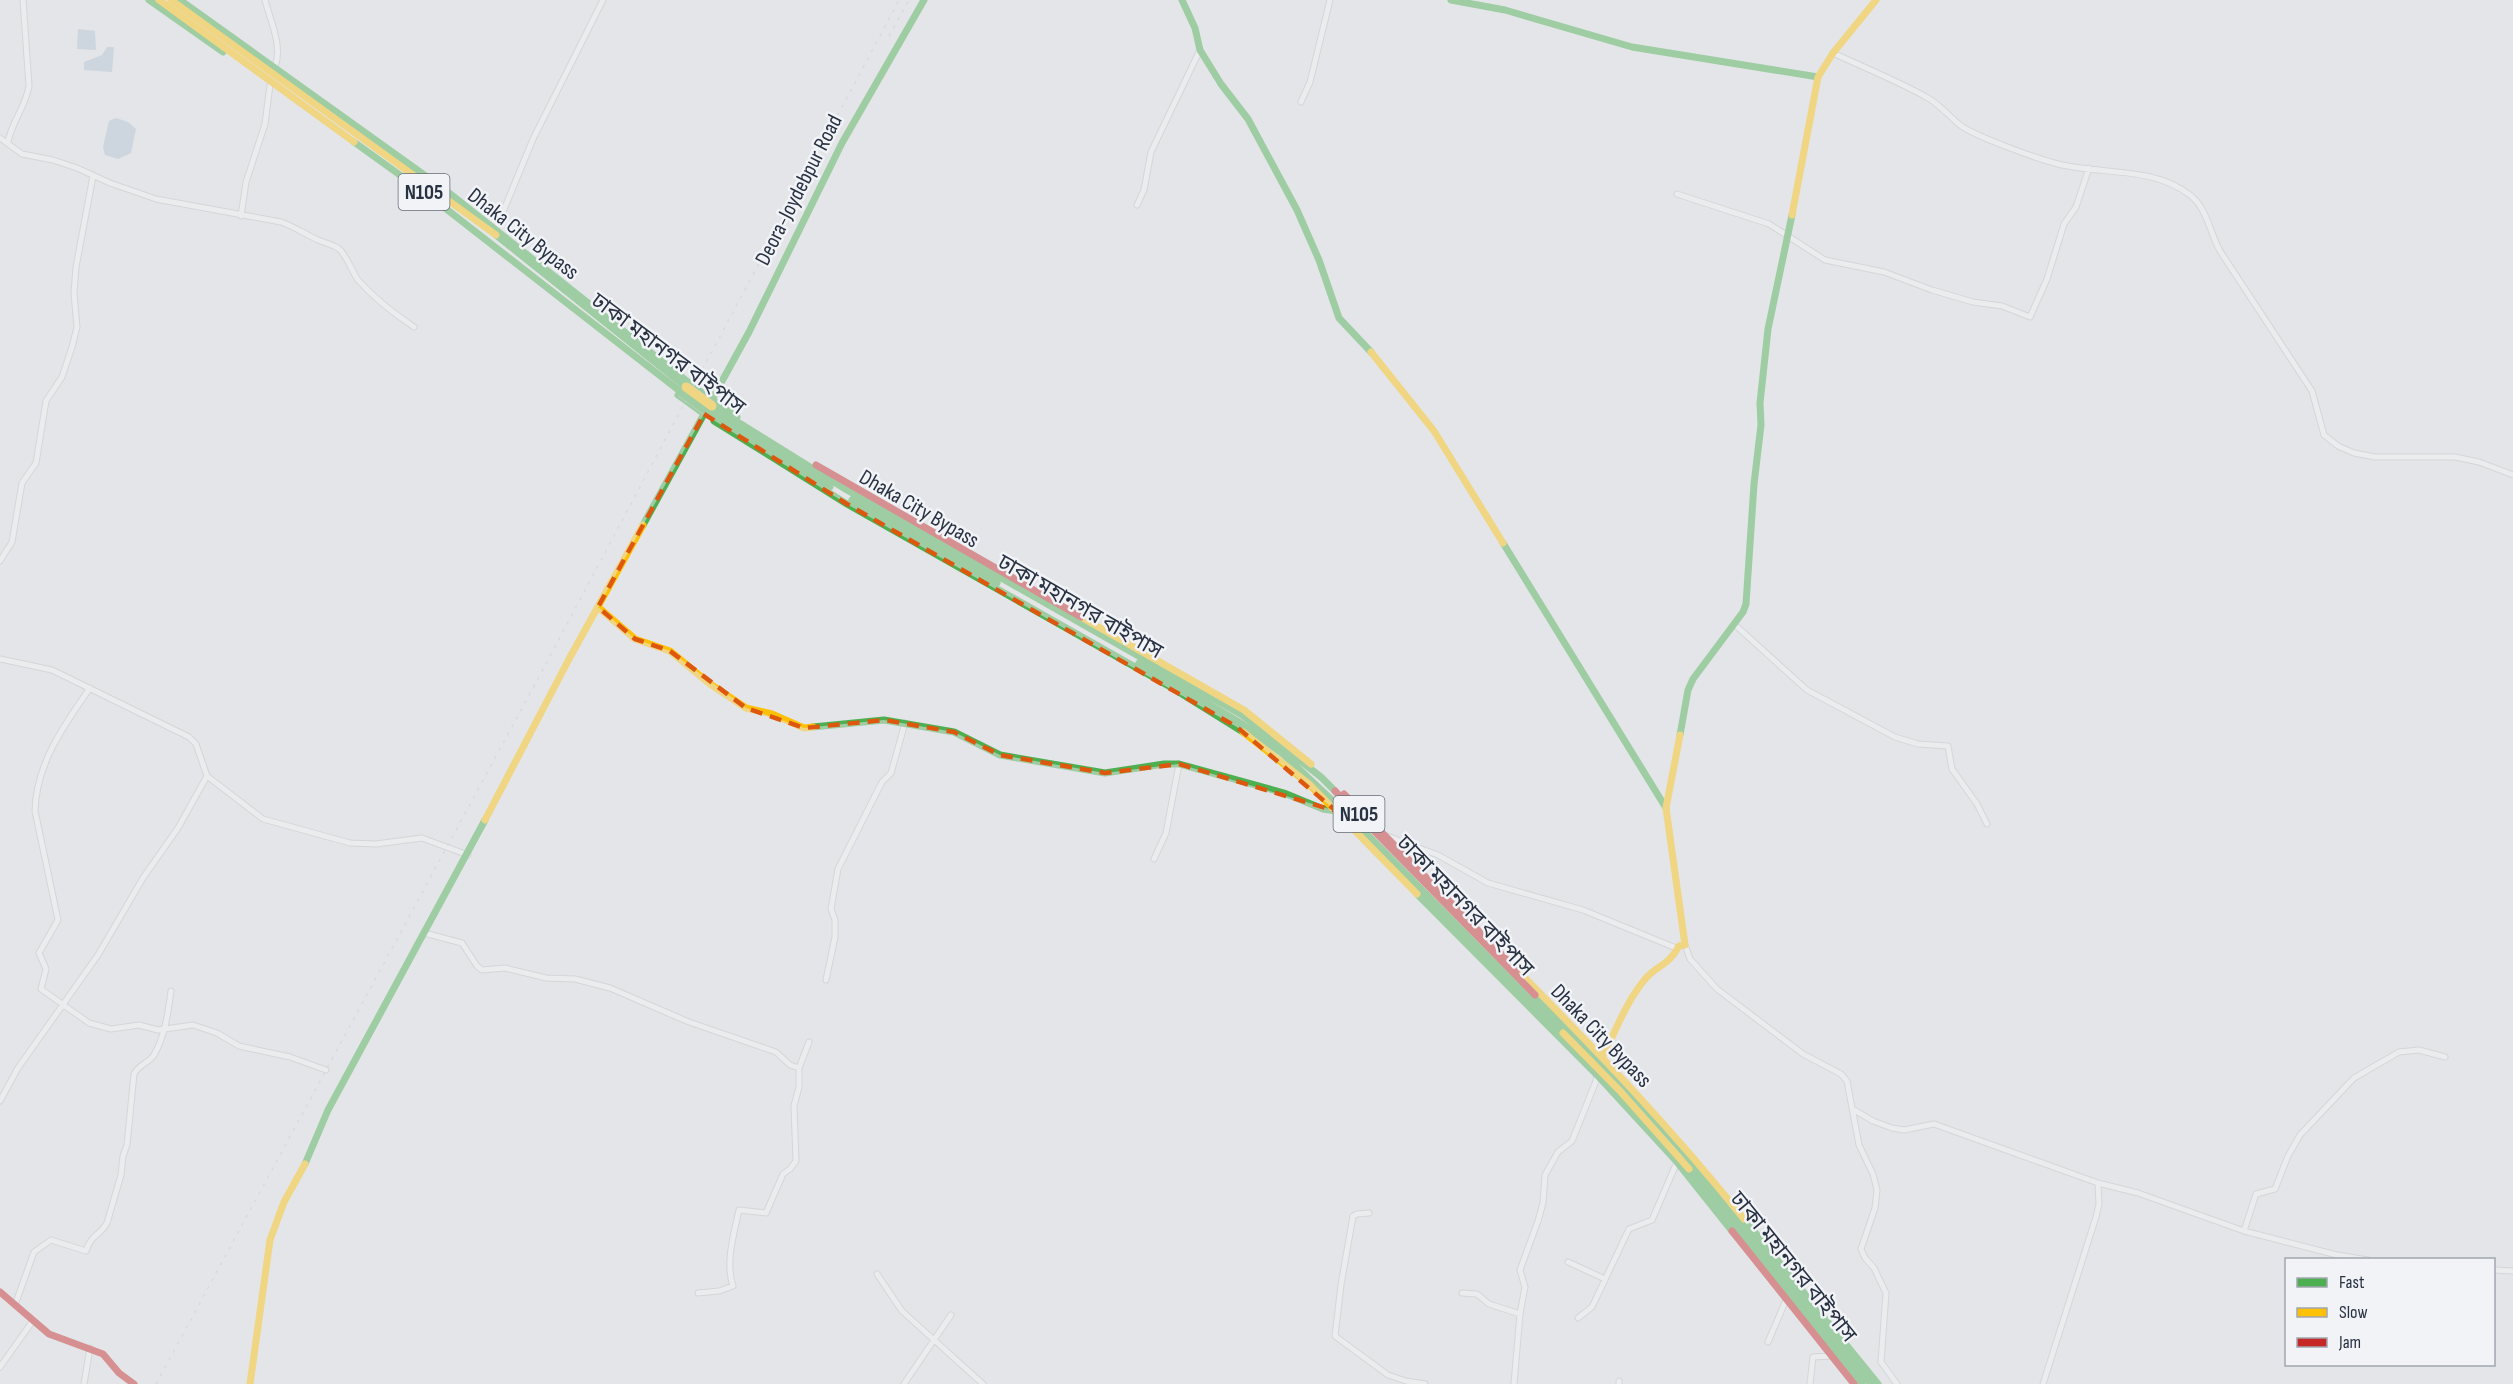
<svg xmlns="http://www.w3.org/2000/svg" width="2513" height="1384" font-family="'Sofia Sans Condensed','Noto Sans Bengali',sans-serif">
	<rect width="100%" height="100%" fill="#e3e5e8"/>
	<!-- water -->
	<path fill="#b1c1d3" d="M78 29 95 31 96 50 77 49Z
		M107 47H114L112 72 84 70V62L102 55Z
		M116 118 128 122 136 129 131 153 118 159 105 155 103 147 109 121Z"/>
	<g fill="none" stroke-linecap="round" stroke-linejoin="round">
		<defs>
			<path id="street" d="M265 0C270 20 283 46 275 67
				M1833 53C1865 68 1898 81 1928 98 1940 105 1949 116 1960 125 1974 136 2038 159 2058 164 2101 175 2153 166 2190 195 2207 208 2210 233 2220 251L2312 391 2324 435 2338 446 2354 453 2375 457H2455L2479 462 2513 475
				M1301 102 1310 82 1330 0
				M0 138 22 154 53 160 77 168 110 183 156 199 281 222C295 227 305 234 318 240 325 243 333 244 339 249 345 253 352 271 358 280 375 299 393 313 414 327
				M8 142C12 121 26 106 29 86L23 0
				M1677 194 1769 224 1825 260 1884 272 1932 290 1973 302 2002 306 2030 317 2047 279 2064 224 2076 207 2089 168
				M1137 205 1144 190 1151 152 1200 50
				M241 216 246 182 265 124 270 85
				M496 229 533 139 603 0
				M0 561 12 542 22 483 36 463 46 401 62 377 72 347 77 327 74 293 76 267 93 176
				M1734 624 1807 690 1895 737 1918 744 1948 746 1952 769 1977 804 1987 824
				M0 659 52 670 189 737 196 744 207 776 263 819 350 843 376 844 422 838 468 855
				M90 688C64 725 36 764 35 811L58 920 39 953 46 969 41 989 89 1023 111 1029 139 1025 158 1030 193 1025 217 1033 239 1046 290 1057 326 1070
				M1387 836 1438 855 1488 883 1583 910 1676 948
				M1154 859 1166 833 1179 764
				M424 933 462 943 477 966 482 970 505 968 546 978 575 979 610 988 689 1022 776 1052 790 1065 799 1068
				M1685 945 1690 959 1717 989 1803 1054 1841 1074 1847 1081 1859 1145 1873 1174 1877 1190 1875 1208 1861 1249 1865 1258 1874 1268 1886 1293 1881 1362 1897 1384
				M826 980 835 937V920L831 909 838 869 882 782 891 773 905 723
				M0 1101 18 1068 98 955 143 878 178 828 207 776
				M1854 1110 1873 1121 1892 1128 1904 1130 1934 1124 2098 1183 2138 1193 2244 1231
				M1369 1213 1357 1214 1353 1216 1341 1285 1335 1336 1388 1375 1406 1381 1425 1384
				M2368 1260 2337 1255 2244 1231 2256 1194 2275 1189 2288 1156 2300 1135 2354 1078 2399 1052 2419 1050 2445 1057
				M1568 1262 1605 1279
				M2494 1270 2513 1271
				M877 1274 902 1311 983 1384
				M698 1293 719 1291 733 1286C725 1263 734 1233 739 1210L766 1213 783 1174 790 1169 796 1161 794 1106 799 1087V1068L809 1042
				M1462 1293 1477 1294 1489 1304 1520 1314
				M15 1305 34 1252 51 1240 86 1251C92 1233 100 1236 107 1223L121 1175 123 1156 127 1145 134 1074C138 1065 149 1063 154 1055 165 1036 168 1013 171 991
				M1578 1318 1592 1307 1629 1229 1652 1220 1677 1162
				M1768 1342 1786 1300
				M0 1367 32 1322
				M84 1384 90 1348
				M904 1384 951 1315
				M1514 1384 1520 1314 1525 1287 1520 1270 1538 1221 1543 1203 1545 1175 1558 1152 1572 1141 1596 1081 1597 1075
				M1619 1384V1381
				M1810 1384 1813 1357 1832 1356
				M2043 1384 2096 1217 2099 1204 2098 1183"/>
		</defs>
		<!-- street casing -->
		<use href="#street" stroke="#c1c3c6" stroke-width="7"/>
		<!-- street -->
		<use href="#street" stroke="#f2f3f5" stroke-width="5"/>
		<!-- fast -->
		<path stroke="#4caf50" stroke-width="7" d="M149 0 223 52
			M180 0 444 189 693 386 737 417
			M1182 0 1195 28 1200 50 1221 84 1248 119 1297 210 1319 260 1339 318 1371 352
			M1451 0 1505 10 1632 47 1818 77
			M354 142 436 201 681 392
			M496 235 686 387
			M678 395 700 411
			M712 406 847 490 1242 715 1321 777 1335 791
			M710 413 830 487
			M714 421 847 504 1174 689 1243 732
			M852 500 997 583
			M643 525 749 332 842 143 924 0
			M1503 543 1666 808
			M1139 663 1239 722 1283 754 1350 817 1563 1033
			M813 727 884 720 954 732 1000 755 1105 773 1164 764H1179L1284 793 1323 809 1336 811
			M1680 735 1688 690 1693 679 1743 612 1746 604 1754 484 1761 425 1760 403 1768 329 1792 215
			M1417 894 1597 1075 1677 1162 1732 1231
			M1535 995 1626 1088 1685 1154 1871 1384
			M305 1164 328 1110 485 820
			M1689 1169 1862 1384
			M1744 1219 1878 1384"/>
		<!-- slow -->
		<path stroke="#ffc107" stroke-width="7" d="M159 0 354 142
			M171 0 496 235
			M1792 215 1818 77 1833 53 1876 0
			M1371 352 1434 431 1503 543
			M598 607 635 639 670 651 710 684 746 708 772 714 804 728 813 727
			M1081 617 1244 710 1311 764
			M1243 732 1309 784 1417 894
			M485 820 569 659 643 525
			M1517 970C1597 1051 1672 1129 1744 1219
			M1563 1033 1620 1091 1689 1169
			M1603 1056C1616 1030 1627 1000 1646 978 1659 964 1668 966 1679 946L1685 945 1666 808 1680 735
			M250 1384 270 1240 284 1202 305 1164"/>
		<!-- jam -->
		<path stroke="#c62828" stroke-width="7" d="M816 465 1081 617
			M1335 791 1535 995
			M1344 794 1517 970
			M1732 1231 1854 1384
			M0 1292 49 1334 103 1354 119 1373 134 1384"/>
		<!-- rail -->
		<path stroke="#cbcdd0" stroke-width="1.5" stroke-dasharray="3 6" stroke-linecap="butt" d="M889 36 909 0
			M156 1384 533 688 899 0"/>
		<defs>
			<path id="fast-bridge" d="M681 392 710 413"/>
			<path id="slow-bridge" d="M686 387 712 406"/>
		</defs>
		<!-- fast-bridge casing -->
		<use href="#fast-bridge" stroke="#b5b8bd" stroke-width="10" stroke-linecap="butt"/>
		<!-- slow-bridge casing -->
		<use href="#slow-bridge" stroke="#b5b8bd" stroke-width="10" stroke-linecap="butt"/>
		<!-- fast-bridge -->
		<use href="#fast-bridge" stroke="#4caf50" stroke-width="9"/>
		<!-- slow-bridge -->
		<use href="#slow-bridge" stroke="#ffc107" stroke-width="9"/>
	</g>
	<!-- marked area -->
	<path d="M0 0H2513V1384H0ZM704 414 847 504 1237 727 1336 811 1179 764 1105 773 1000 755 954 732 884 720 804 728 746 708 670 651 635 639 598 607Z" fill="#e3e5e8" fill-opacity=".55" fill-rule="evenodd"/>
	<path fill="none" stroke="#de570f" stroke-width="4.5" stroke-dasharray="12 8" stroke-linejoin="round" d="M704 414 847 504 1237 727 1336 811 1179 764 1105 773 1000 755 954 732 884 720 804 728 746 708 670 651 635 639 598 607Z"/>
	<g text-anchor="middle" dominant-baseline="central" stroke-width="5" stroke-linejoin="round" paint-order="stroke">
		<!-- shield labels -->
		<g fill="#f1f3f7" stroke="#656c78" stroke-width="1.5">
			<rect x="398.5" y="174" width="51" height="36" rx="4.5"/>
			<rect x="1333.5" y="796" width="51" height="36" rx="4.5"/>
		</g>
		<g font-size="21" font-weight="bold" fill="#293242">
			<text x="424" y="192">N105</text>
			<text x="1359" y="814">N105</text>
		</g>
		<!-- street labels -->
		<g font-size="22" fill="#293242" stroke="#f1f3f7">
			<text transform="translate(799 190) rotate(-63)">Deora-Joydebpur Road</text>
			<text transform="translate(523 234) rotate(38)">Dhaka City Bypass</text>
			<text transform="translate(668 354) rotate(37)">ঢাকা মহানগর বাইপাস</text>
			<text transform="translate(919 509) rotate(30)">Dhaka City Bypass</text>
			<text transform="translate(1080 607) rotate(30)">ঢাকা মহানগর বাইপাস</text>
			<text transform="translate(1465 906) rotate(46)">ঢাকা মহানগর বাইপাস</text>
			<text transform="translate(1601 1036) rotate(46)">Dhaka City Bypass</text>
			<text transform="translate(1793 1267) rotate(51)">ঢাকা মহানগর বাইপাস</text>
		</g>
	</g>
	<!-- legend -->
	<rect x="2285" y="1258" width="210" height="108" fill="#f1f3f7" stroke="#a1a6af" stroke-width="1.5"/>
	<rect x="2297" y="1278" width="30" height="9" fill="#4caf50" stroke="#a1a6af" stroke-width="1.5"/>
	<text x="2339" y="1288" font-size="18" fill="#293242">Fast</text>
	<rect x="2297" y="1308" width="30" height="9" fill="#ffc107" stroke="#a1a6af" stroke-width="1.5"/>
	<text x="2339" y="1318" font-size="18" fill="#293242">Slow</text>
	<rect x="2297" y="1338" width="30" height="9" fill="#c62828" stroke="#a1a6af" stroke-width="1.5"/>
	<text x="2339" y="1348" font-size="18" fill="#293242">Jam</text>
</svg>
